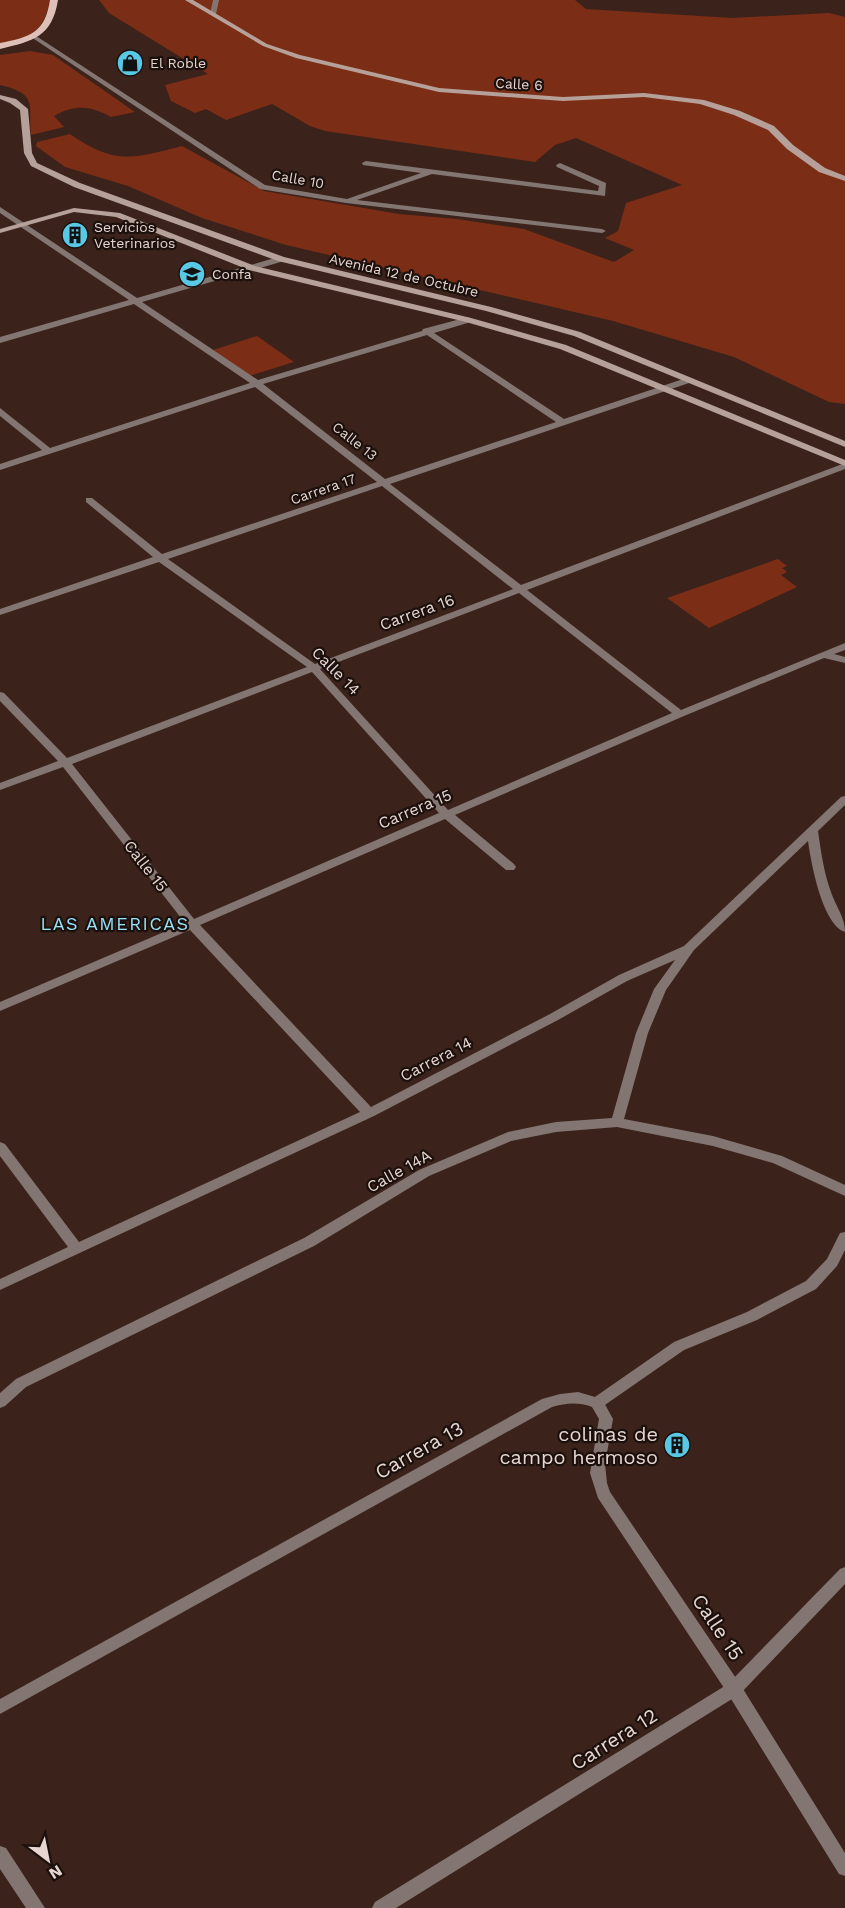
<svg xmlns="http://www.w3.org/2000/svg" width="845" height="1908" font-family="'Work Sans',sans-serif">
	<rect width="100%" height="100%" fill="#3b231c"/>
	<!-- green -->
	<path fill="#7b2d15" d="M0 0H52C38 37 36 33 0 46Z
		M99 0H575L586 9 732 18 829 13 845 17V404L829 402 734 357 613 321 286 245 202 218 128 186 65 167 36 146 37 142 70 134C115 165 132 159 182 146L264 191 399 214 457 219 524 229 614 262 634 250 605 238 618 231 626 203 682 185 576 138 555 145 535 162 325 131 310 126 272 104 226 120 206 109 195 113 171 101 165 85 208 74 109 13Z
		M30 51 53 55 135 112 111 117C91 106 75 104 54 116L64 127 31 135C28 105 39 94 0 85V55Z
		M257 336 294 362 249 376 213 350Z
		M778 559 787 566 782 568 787 572 781 575 797 587 709 628 667 598Z"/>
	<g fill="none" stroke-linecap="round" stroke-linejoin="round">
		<!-- minor -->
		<path fill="#837571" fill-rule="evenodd" d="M213 0H219L216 14 213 16 210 14Z
			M33 34 265 185 347 199 421 173 363 165 362 163 366 161 598 191 599 186 557 167 556 165 560 163 606 183 605 196 432 174 357 200 602 229 606 231 602 233 346 203 260 189 31 37 30 36Z
			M0 207 137 298 278 257H284V261L142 302 258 380 422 331 423 329 468 317 472 320 471 322 434 333 564 419 686 378H692V382L390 484 521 585 845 463V469L527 590 681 710 845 643V650L834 654 845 657V663L824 658 684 716 455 815 514 864 516 867 514 870H506L445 819 200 925 371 1107 550 1014 619 975 684 946 841 797 845 796V805L818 831C821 852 824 873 831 892 836 907 845 917 845 932 822 924 811 862 808 841L694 950 666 990 648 1033 624 1119 713 1136 782 1156 845 1185V1196L773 1163 713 1146 617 1127 556 1132 511 1141 429 1176 314 1246 26 1387 5 1406 0 1408V1393L16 1379 304 1238 419 1170 508 1132 556 1122 612 1118 636 1033 654 989 675 960 627 981 558 1020 374 1116 0 1290V1279L68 1247 0 1156V1142L5 1144 79 1242 360 1112 190 930 0 1011V1002L185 923 63 767 0 790V783L58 761 0 701V692L4 693 67 758 307 667 159 562 0 615V609L153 557 86 502V498H92L162 554 377 482 255 387 0 470V464L42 450 0 416V408L50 448 250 383 134 304 0 343V337L129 300 0 213ZM427 335 556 422 385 479 263 384ZM382 486 513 589 315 664 168 559ZM519 593 672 713 448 810 320 669ZM312 672 439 813 194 919 72 764Z
			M845 1232V1250L837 1266 816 1289 757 1320 684 1350 602 1407 597 1409 592 1407 590 1403 592 1399 674 1342 747 1312 806 1281 827 1259 840 1233Z
			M845 1567V1584L740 1694 396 1908H372L375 1902 728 1684 840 1569Z
			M0 1846 6 1848 45 1908H26L0 1869Z"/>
		<!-- tertiary -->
		<path fill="#837571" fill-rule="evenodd" d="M578 1392 602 1399 613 1419 605 1464 607 1483 610 1492 740 1684 845 1853V1876L839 1874 728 1694 598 1498 590 1473 599 1419 592 1407C578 1402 566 1403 552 1407L0 1714V1699L542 1399 560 1394Z"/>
		<!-- secondary -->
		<path fill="#b5a09a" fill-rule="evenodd" d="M185 0H193L267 44 300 55 439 88 563 97 644 93 704 100 740 111 774 126 793 145 825 168 845 176V181L819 172 787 149 768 130 734 115 700 104 644 97 563 101 439 92 296 58 263 46Z
			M0 95 16 99 28 109 32 153 37 163 80 183 284 257 491 307 580 332 845 441V447L574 336 486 311 278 261 74 187 31 166 24 153 20 110 10 103 0 99Z
			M74 208 120 213 255 266 471 318 566 345 845 460V466L560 349 466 322 249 270 116 217 74 212 0 233V229Z"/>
		<!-- primary -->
		<path fill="#ddc1b9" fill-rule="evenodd" d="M50 0H58C52 37 33 41 0 49V43C30 37 45 33 50 0Z"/>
	</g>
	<!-- icons -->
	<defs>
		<symbol id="shop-disc" viewBox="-11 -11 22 22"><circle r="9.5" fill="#59c8e5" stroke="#1b100c"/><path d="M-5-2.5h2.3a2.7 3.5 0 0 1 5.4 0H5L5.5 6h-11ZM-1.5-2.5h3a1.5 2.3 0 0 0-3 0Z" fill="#111"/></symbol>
		<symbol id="building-disc" viewBox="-11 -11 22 22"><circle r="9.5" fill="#59c8e5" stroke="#1b100c"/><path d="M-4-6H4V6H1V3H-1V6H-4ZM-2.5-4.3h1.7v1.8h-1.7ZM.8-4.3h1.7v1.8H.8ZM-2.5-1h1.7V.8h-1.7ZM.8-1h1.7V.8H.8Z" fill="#111"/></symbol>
		<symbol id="university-disc" viewBox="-11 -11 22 22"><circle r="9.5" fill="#59c8e5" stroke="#1b100c"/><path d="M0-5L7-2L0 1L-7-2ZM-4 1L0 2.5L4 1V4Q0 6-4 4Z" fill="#111"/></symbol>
	</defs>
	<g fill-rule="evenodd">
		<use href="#shop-disc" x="115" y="48" width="30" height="30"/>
		<use href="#building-disc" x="60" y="220" width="30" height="30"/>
		<use href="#university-disc" x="177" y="259" width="30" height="30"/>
		<use href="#building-disc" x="662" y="1430" width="30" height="30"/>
	</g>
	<g text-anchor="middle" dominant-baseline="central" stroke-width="4.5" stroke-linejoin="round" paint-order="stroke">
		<!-- far-poi labels -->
		<g font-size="14" fill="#e6d5d0" stroke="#1b100c" text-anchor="start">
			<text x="150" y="63">El Roble</text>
			<text x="94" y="227">Servicios<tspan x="94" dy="16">Veterinarios</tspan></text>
			<text x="212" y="274">Confa</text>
		</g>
		<!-- far-street labels -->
		<g font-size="14" fill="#e6d5d0" stroke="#1b100c">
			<text transform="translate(519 84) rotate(3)">Calle 6</text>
			<text transform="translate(298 179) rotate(10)">Calle 10</text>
			<text transform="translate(404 275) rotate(13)">Avenida 12 de Octubre</text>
			<text transform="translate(355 441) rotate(38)">Calle 13</text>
			<text transform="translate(323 489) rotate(-19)">Carrera 17</text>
		</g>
		<!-- street labels -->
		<g font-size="16" fill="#e6d5d0" stroke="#1b100c">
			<text transform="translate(417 612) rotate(-20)">Carrera 16</text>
			<text transform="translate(336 671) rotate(45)">Calle 14</text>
			<text transform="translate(415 809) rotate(-23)">Carrera 15</text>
			<text transform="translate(146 866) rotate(52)">Calle 15</text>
			<text transform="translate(436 1059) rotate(-27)">Carrera 14</text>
			<text transform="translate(399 1171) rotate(-29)">Calle 14A</text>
		</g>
		<!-- neighbourhood labels -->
		<g font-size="18" letter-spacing="1.5" fill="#97e3f8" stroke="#1b100c">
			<text x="115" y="923">LAS AMERICAS</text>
		</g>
		<!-- near-poi labels -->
		<g font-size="20" fill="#e6d5d0" stroke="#1b100c" text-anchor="end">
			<text x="658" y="1434">colinas de<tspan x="658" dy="23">campo hermoso</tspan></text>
		</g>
		<!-- near-street labels -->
		<g font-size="20" fill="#e6d5d0" stroke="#1b100c">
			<text transform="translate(419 1450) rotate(-29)">Carrera 13</text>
			<text transform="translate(718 1627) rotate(56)">Calle 15</text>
			<text transform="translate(614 1739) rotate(-32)">Carrera 12</text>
		</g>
	</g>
	<!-- north arrow -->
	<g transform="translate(48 1860) rotate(148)" stroke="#1b100c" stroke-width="4.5" paint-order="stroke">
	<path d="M0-4.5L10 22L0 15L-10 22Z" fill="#e6d5d0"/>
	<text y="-9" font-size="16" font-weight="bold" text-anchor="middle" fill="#e6d5d0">N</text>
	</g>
</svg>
